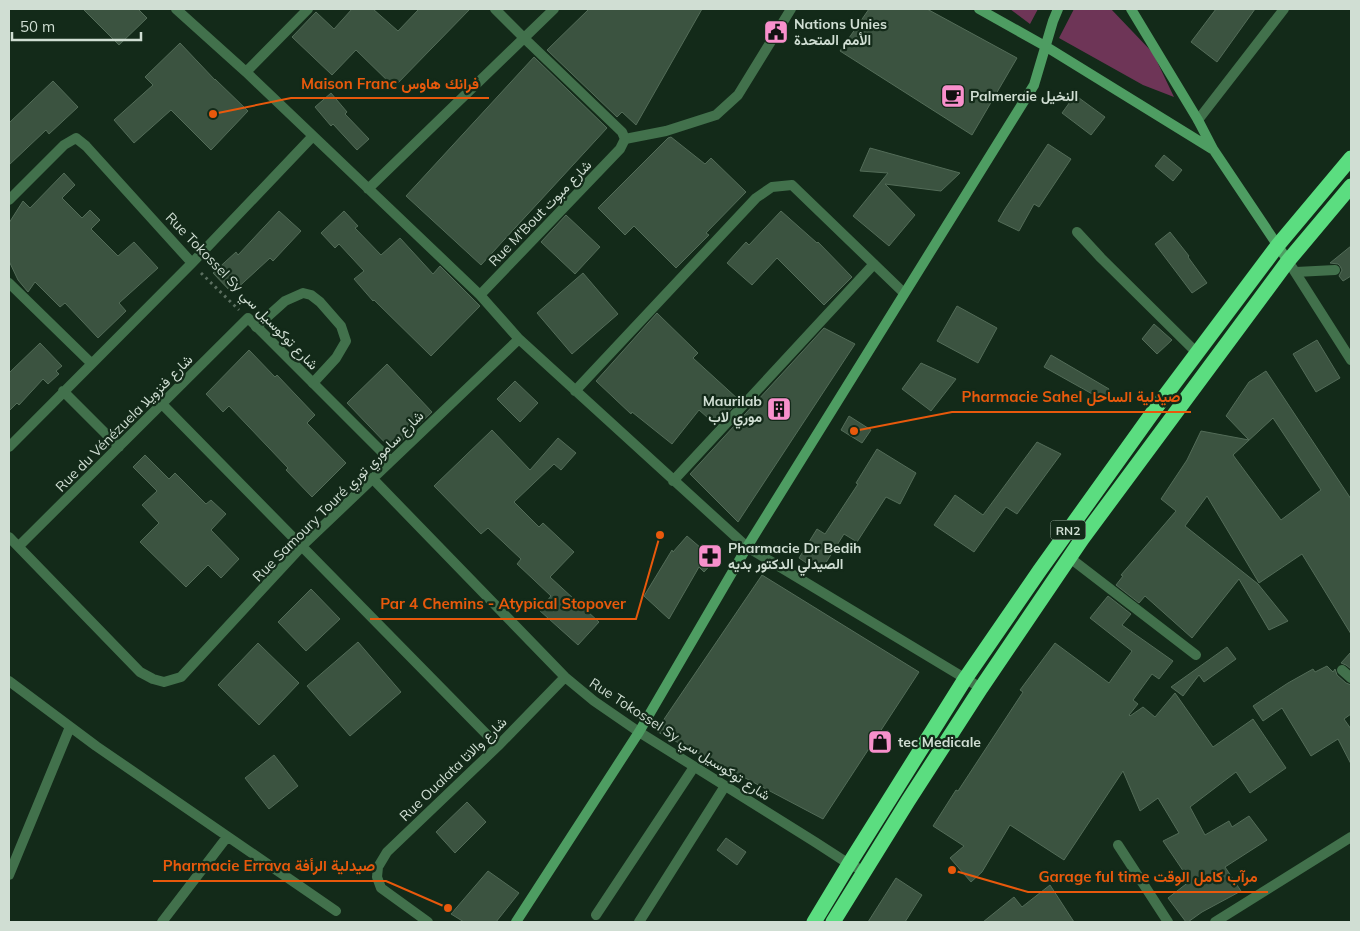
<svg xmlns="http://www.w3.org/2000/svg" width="1360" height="931" font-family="Mulish,Vazirmatn,sans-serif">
	<rect width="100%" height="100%" fill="#132a19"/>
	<!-- green -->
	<path fill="#6e3557" d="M1010 9H1038L1030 24Z
		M1074 9H1111L1153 53 1174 97 1143 85 1059 38Z"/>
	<!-- building -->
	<path fill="#3b5340" stroke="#536c58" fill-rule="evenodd" d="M83 9H138L147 18 119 45Z
		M352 9H373L398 31 419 9H470L394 87 356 50 332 75 292 37 316 12 334 29Z
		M589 9H702L636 125 622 112 617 117 547 50Z
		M869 9H927L1017 58 972 135 840 51Z
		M1216 9H1255L1217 62 1191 42Z
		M180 43 215 80V79L248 111 211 150 171 110 134 143 114 120 153 85 145 77Z
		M534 57 607 128 481 265 406 196Z
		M53 81 78 107 49 134 46 130 9 165V123Z
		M331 93 347 112 345 114 369 139 357 150 333 124 331 126 315 107Z
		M1075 95 1105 117 1091 135 1062 113Z
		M671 137 705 164 711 158 746 192 706 233 709 235 676 268 634 226 625 235 598 208 668 138Z
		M1048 144 1071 159 1039 207 1034 204 1019 231 998 221 1005 209Z
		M870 148 960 173 941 191 885 184 915 215 889 246 853 216 888 173 860 171Z
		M1164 155 1182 170 1173 181 1155 166Z
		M64 173 75 185 62 198 82 218 90 210 100 220 91 229 118 256 134 242 158 268 119 303 126 311 98 338 65 303 60 307 35 282 28 292 18 280 9 261V223L23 201 30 208Z
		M279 211 301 231 273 261 270 258 232 293 213 273 236 252 238 255Z
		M344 211 358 226 355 228 381 255 400 238 433 274 440 266 480 306 431 356 374 300 373 301 354 279 364 271 339 244 335 248 321 233Z
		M781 211 817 243 818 242 852 277 824 305 777 258 752 285 727 263 746 242 749 245Z
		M566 215 600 247 575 274 541 242Z
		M1170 232 1189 256 1188 257 1207 283 1192 293 1155 244Z
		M1351 246V276L1343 281 1339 276 1342 270 1340 266 1338 264 1330 263Z
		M583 273 618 314 572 354 537 313Z
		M957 306 997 328 978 363 937 341Z
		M657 313 698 353 693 358 739 400 716 425 699 410 672 444 632 412 631 414 596 381Z
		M1154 324 1172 340 1157 354 1142 339Z
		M824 328 855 344 738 522 690 474Z
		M1317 340 1340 378 1316 392 1293 354Z
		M40 343 62 366 56 371 59 374 48 384 43 379 19 405 17 403 9 411V373Z
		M249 350 275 377 277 375 315 415 307 423 346 463 312 497 286 470 288 468 229 406 223 412 206 394Z
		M1051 355 1109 389 1103 400 1044 367Z
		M921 363 956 379 931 411 902 389Z
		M387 364 432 412 392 450 347 403Z
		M1266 371 1351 499V634L1302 554 1259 583 1207 496 1185 526 1258 584 1288 621 1269 630 1239 579 1192 638 1145 596 1139 603 1116 585 1123 576 1121 575 1176 511 1161 499 1187 460 1201 431 1249 440 1226 416 1249 382ZM1273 418 1321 490 1281 520 1233 455Z
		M515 381 538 403 520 422 497 399Z
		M849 416 871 430 862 443 841 430Z
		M492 430 530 470 558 438 576 453 561 470 554 464 514 502 539 527 543 523 574 552 550 577 599 622 578 645 539 610 551 596 517 564 521 559 488 528 481 534 434 486Z
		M1037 442 1061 454 1017 514 1006 507 974 552 934 525 955 495 983 515Z
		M877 449 916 473 900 504 886 497 857 542 844 534 820 572 799 558 817 529 825 534 858 484 856 483Z
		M145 455 169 479 175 473 206 504 211 500 226 514 211 530 239 559 221 578 208 565 186 587 140 542 159 523 142 505 157 491 133 467Z
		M687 536 715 560 704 572 699 567 669 619 644 596 672 550 673 552Z
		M762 575 919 672 823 819 656 731Z
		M311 589 340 619 306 651 278 622Z
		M1108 596 1131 614 1122 625 1173 661 1159 679 1152 674 1133 700 1138 704 1129 715 1130 716 1143 707 1155 717 1175 693 1213 747 1253 719 1286 768 1250 793 1236 772 1190 807 1205 835 1229 821 1232 827 1249 816 1267 840 1225 867 1241 891 1202 912 1188 922H1186L1168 898 1190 881 1163 841 1179 833 1158 798 1140 811 1123 771 1064 860 1010 825 982 872 971 882 950 858 964 846 933 826 956 790 958 791 1023 692 1020 690 1055 643 1109 683 1132 651 1090 618Z
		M358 642 401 692 350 736 307 686Z
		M258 643 299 683 259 725 218 685Z
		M1227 647 1236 659 1204 682 1199 675 1183 696 1171 687Z
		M1351 652V669L1346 665 1341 663Z
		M1327 666 1333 672 1335 669 1337 675 1346 683 1351 685V714L1344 719 1351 729V764L1338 739 1311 756 1282 708 1263 721 1253 706 1288 683 1313 669 1315 672Z
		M274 755 298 786 269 809 245 778Z
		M467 802 486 822 455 853 436 832Z
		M726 838 746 852 737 865 717 850Z
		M488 871 519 893 496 922H464L451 914Z
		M896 878 922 895 905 922H868Z
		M1050 885 1074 922H983L1014 897 1022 907Z"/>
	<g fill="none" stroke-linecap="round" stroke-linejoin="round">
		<!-- path -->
		<path stroke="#5b6f60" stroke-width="3" stroke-dasharray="2.5 4" stroke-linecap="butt" d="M201 273 239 310"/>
		<!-- lane -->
		<path stroke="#42714c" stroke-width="10" d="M625 139 666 131 716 115 738 95 791 9
			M1077 232 1101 258 1197 353
			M1296 272 1335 270
			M256 327 285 301 303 293 311 295 320 302 341 326 346 341 336 358 313 383
			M1342 670 1351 678
			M1118 845 1168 922
			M596 915 694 767
			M639 922 725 786"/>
		<!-- street -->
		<path stroke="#42714c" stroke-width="10" d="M176 9 246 72 480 295 519 339 747 547 981 688
			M246 72 308 9
			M1198 120 1284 9
			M368 189 554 9
			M9 200 64 145 76 138 86 146 192 263
			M1288 261 1351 360
			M9 283 91 363
			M480 295 620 149 625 139 622 132 524 38 495 9
			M63 391 119 447
			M575 391 756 198 772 187 792 185 904 293
			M162 404 498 746
			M9 447 192 263 312 137
			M372 478 565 677 594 701 639 732 815 842 849 864 864 871
			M673 481 874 264
			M9 537 140 672 153 679 164 682 181 677 302 546 519 339
			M19 546 248 318 391 461
			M1070 558 1196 655
			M9 681 96 746 336 911
			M9 875 70 727
			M162 922 227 837
			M428 922 381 888 377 877 378 867 387 852 498 746 565 677
			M1215 922 1351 837"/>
		<!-- secondary -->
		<path stroke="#4e9d62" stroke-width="10" d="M979 9 1045 46 1212 149
			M1131 9 1198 120 1213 149 1288 261
			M516 922 639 732 747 547 1034 85 1053 21 1058 9"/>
		<!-- highway -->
		<path stroke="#5bdd80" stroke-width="15" d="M814 922 849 864 965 679 1040 570 1161 401 1278 245 1351 158
			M833 922 908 801 981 688 1082 539 1288 261 1351 186"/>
	</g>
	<!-- icons -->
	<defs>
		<symbol id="civic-square" viewBox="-11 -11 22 22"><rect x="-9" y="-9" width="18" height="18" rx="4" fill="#f890cc" stroke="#132a19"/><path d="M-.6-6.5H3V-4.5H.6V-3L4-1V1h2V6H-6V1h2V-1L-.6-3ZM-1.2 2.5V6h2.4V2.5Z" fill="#111"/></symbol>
		<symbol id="cafe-square" viewBox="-11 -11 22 22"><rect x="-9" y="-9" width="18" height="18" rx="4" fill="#f890cc" stroke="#132a19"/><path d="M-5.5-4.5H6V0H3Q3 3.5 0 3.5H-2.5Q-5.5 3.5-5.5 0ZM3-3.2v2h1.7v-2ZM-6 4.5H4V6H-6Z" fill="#111"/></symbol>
		<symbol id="building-square" viewBox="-11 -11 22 22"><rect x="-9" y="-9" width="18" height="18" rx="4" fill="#f890cc" stroke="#132a19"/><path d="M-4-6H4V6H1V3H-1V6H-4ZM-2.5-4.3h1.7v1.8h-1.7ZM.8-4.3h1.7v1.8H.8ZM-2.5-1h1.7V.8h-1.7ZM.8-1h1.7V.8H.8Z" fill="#111"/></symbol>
		<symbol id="pharmacy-square" viewBox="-11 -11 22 22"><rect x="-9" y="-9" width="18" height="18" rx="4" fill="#f890cc" stroke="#132a19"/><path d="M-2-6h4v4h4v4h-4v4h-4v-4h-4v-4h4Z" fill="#111"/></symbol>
		<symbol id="shop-square" viewBox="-11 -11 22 22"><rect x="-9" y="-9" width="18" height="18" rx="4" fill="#f890cc" stroke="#132a19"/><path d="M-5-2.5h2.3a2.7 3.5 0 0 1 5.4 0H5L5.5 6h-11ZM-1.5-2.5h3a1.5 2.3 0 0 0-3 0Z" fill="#111"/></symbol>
	</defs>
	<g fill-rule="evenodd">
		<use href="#civic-square" x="762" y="18" width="28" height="28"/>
		<use href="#cafe-square" x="939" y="82" width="28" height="28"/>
		<use href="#building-square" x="765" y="395" width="28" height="28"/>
		<use href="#pharmacy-square" x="696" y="542" width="28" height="28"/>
		<use href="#shop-square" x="866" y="728" width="28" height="28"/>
	</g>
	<g text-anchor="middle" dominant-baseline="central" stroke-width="4.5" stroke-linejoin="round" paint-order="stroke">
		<!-- shield labels -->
		<rect fill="#132a19" stroke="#97a89b" stroke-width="1" x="1050.5" y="520.5" width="35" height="19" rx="4"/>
		<g font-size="12" font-weight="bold" fill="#d0ded3">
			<text x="1068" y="530">RN2</text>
		</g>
		<!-- poi labels -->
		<g font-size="14" font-weight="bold" fill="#d0ded3" stroke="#132a19" text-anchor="start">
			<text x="794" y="24">Nations Unies<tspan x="794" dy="16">الأمم المتحدة</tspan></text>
			<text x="970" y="96">Palmeraie النخيل</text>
			<text x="762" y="401" text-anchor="end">Maurilab<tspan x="762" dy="16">موري لاب</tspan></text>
			<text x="728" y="548">Pharmacie Dr Bedih<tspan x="728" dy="16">الصيدلي الدكتور بديه</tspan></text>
			<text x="898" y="742">tec Medicale</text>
		</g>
		<!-- street labels -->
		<g font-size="14" fill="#d0ded3" stroke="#132a19">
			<text transform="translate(540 213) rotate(-46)">Rue M'Bout شارع مبوت</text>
			<text transform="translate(242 291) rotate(46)">Rue Tokossel Sy شارع توكوسيل سي</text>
			<text transform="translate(124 423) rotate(-45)">Rue du Vénézuela شارع فنزويلا</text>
			<text transform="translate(338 496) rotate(-45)">Rue Samoury Touré شارع ساموري توري</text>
			<text transform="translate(680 739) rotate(33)">Rue Tokossel Sy شارع توكوسيل سي</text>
			<text transform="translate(453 769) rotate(-44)">Rue Oualata شارع والاتا</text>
		</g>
	</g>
	<!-- callouts -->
	<path fill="none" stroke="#e8590c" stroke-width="2" d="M213 114L291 98H489M854 431L952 412H1191M660 535L636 619H370M448 908L386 881H153M952 870L1028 892H1268"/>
	<g fill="#e8590c" stroke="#132a19" stroke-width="2">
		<circle cx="213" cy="114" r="5"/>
		<circle cx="854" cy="431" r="5"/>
		<circle cx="660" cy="535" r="5"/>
		<circle cx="448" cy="908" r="5"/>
		<circle cx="952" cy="870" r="5"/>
	</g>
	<g font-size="15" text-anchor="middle" font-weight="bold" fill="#e8590c" stroke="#132a19" stroke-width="4.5" stroke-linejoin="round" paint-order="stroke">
		<text x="390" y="89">Maison Franc فرانك هاوس</text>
		<text x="1071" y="402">Pharmacie Sahel صيدلية الساحل</text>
		<text x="503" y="609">Par 4 Chemins - Atypical Stopover</text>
		<text x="269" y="871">Pharmacie Errava صيدلية الرأفة</text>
		<text x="1148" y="882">Garage ful time مرآب كامل الوقت</text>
	</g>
	<!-- border -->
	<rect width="1360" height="931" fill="none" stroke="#d0ded3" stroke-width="20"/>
	<!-- scale -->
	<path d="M12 32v8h129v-8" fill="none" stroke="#d0ded3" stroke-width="2.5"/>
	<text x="20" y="32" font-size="15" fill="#d0ded3" stroke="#132a19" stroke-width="4" paint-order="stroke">50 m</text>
</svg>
